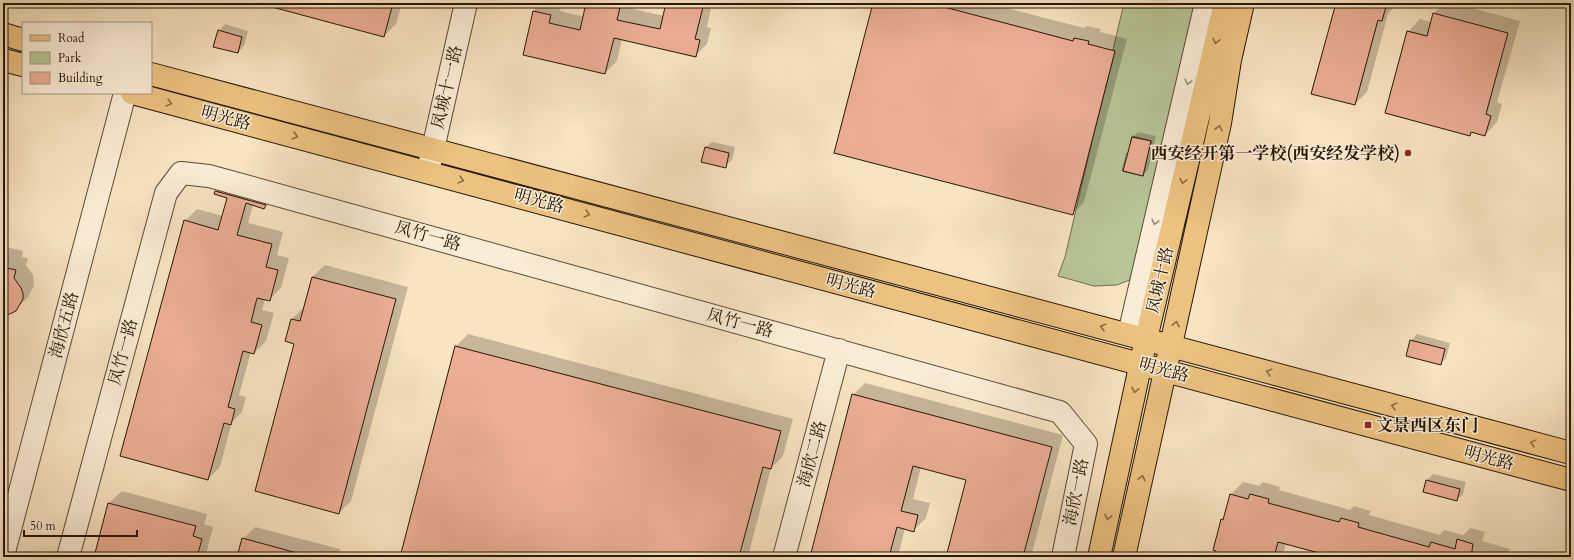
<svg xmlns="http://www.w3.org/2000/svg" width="1574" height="560" font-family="Cardo,'Noto Serif SC',serif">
	<rect width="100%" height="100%" fill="#f8e4c1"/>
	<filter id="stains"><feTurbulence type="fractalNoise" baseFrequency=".005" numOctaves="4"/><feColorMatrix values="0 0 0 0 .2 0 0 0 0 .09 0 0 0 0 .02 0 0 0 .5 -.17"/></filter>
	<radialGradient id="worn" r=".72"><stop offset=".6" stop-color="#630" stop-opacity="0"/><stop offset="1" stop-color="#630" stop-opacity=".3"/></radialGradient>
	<!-- green -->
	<path fill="#b8c597" stroke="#6f6e4d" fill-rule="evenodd" d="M1124 3H1202L1132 279 1117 285 1094 286 1058 276 1065 257 1093 137 1115 51 1113 50ZM1132 136 1152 141 1149 149 1130 145ZM1127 153 1147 158 1143 176 1122 171Z"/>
	<!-- shadow -->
	<path fill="#0003" d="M261 3H402L396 24 384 36Z
		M536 3H562L560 11 584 17 587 3H630L629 8 664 16 667 3H712L707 27 711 28 707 44 695 56 622 39 617 61 605 73 524 54Z
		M874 3H987L1084 28 1087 26 1101 29 1100 32 1127 39 1084 202 1072 214Z
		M1331 3H1395L1394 7 1388 14 1367 92 1355 104 1336 5Z
		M1444 3H1453L1520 21 1497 102 1502 104 1497 122 1485 135 1473 131 1470 134 1408 32 1420 19 1431 22 1434 13Z
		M225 24 248 31 244 46 238 52 219 31Z
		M1138 132 1156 136 1148 170 1143 175 1133 137Z
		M712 142 735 147 732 160 725 166 705 148Z
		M228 179 276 196 264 208 253 205 248 223 283 232 277 255 289 258 281 288 269 300 265 299 262 310 274 313 266 341 254 353 251 352 239 395 246 397 242 412 232 422 220 467 208 479 185 221 197 209 223 216 228 197 215 193Z
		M3 238 8 240 6 247 23 251 22 257 28 258 26 265 33 275 34 286 28 297 15 310 9 312 3 318Z
		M325 265 408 287 351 501 339 513 295 343 287 341 292 319 304 307 312 277Z
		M468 334 793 419 783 456 771 468 748 557H401L456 346Z
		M1417 334 1450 343 1446 358 1440 364 1411 341Z
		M865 383 1063 435 1031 557H947L967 479 921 467 913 499 930 503 926 518 914 530 905 528 898 557H801L805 554 811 556 853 395Z
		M1433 474 1466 482 1463 494 1457 500 1424 491 1427 480Z
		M1243 482 1259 486 1263 482 1280 487 1279 490 1350 510 1354 506 1371 511 1369 515 1440 535 1444 530 1463 535 1470 528 1485 532 1482 541 1510 549 1508 553 1524 557H1338L1286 543 1284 551 1278 557H1216L1222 520 1224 517 1231 494Z
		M122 491 207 514 204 524 213 527 206 554 203 557H95L109 503Z
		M255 527 340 549 338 557H238L243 539Z"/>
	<!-- building -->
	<path fill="#ecae95" stroke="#261603" d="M272 3H393L384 37 272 7Z
		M586 3H621L617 20 660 29 666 3H704L695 39 700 40 696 57 614 38 605 74 523 55 533 11 551 15 549 23 580 30Z
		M873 3H929L1073 41 1074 38 1089 41 1088 44 1115 51 1073 215 834 153Z
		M1336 3H1387L1382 21 1378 20 1355 105 1311 94Z
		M1433 13 1508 33 1486 114 1491 116 1485 136 1471 132 1470 136 1385 113 1407 31 1427 36Z
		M218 30 242 37 238 53 213 47Z
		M1132 137 1151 141 1143 176 1123 171Z
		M705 147 729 153 726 168 701 162Z
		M215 191 266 205 264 209 246 203 237 235 272 244 266 267 278 270 270 301 257 298 251 322 262 325 254 354 243 351 228 407 235 409 231 425 224 423 208 480 120 456 184 220 218 230 227 198 214 194Z
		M3 262 7 268 16 270 14 278 21 288 23 293V299L16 311 3 317Z
		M312 277 396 299 339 514 255 491 294 344 285 341 291 319 300 321Z
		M1410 340 1445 349 1441 365 1406 356Z
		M455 346 781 431 771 469 763 467 739 557H400Z
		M852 394 1052 447 1023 557H946L966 480 913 466 901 511 918 515 914 532 897 527 889 557H810Z
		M1426 480 1460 489 1457 501 1423 492Z
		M1230 494 1248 499 1250 494 1269 499 1268 503 1339 522 1341 518 1359 523 1358 527 1429 547 1431 542 1455 549 1457 539 1473 544 1471 557H1334L1278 542 1274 557H1214L1216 551 1213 550 1218 531 1221 519 1223 520Z
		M108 503 196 526 193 536 202 539 197 557H94Z
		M242 538 297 553V557H237Z"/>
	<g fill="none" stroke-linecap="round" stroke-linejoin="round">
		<defs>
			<path id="minor" d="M428 171 466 3
				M1129 334 1206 3
				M3 556 125 93
				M68 557 166 193 181 173 209 176 1060 412 1086 444 1063 557
				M784 557 839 350"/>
			<path id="major" d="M3 34 23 40
				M3 60 23 65
				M151 74 1571 453
				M132 93 1571 480
				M1099 557 1146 339 1225 3
				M1124 557 1220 123 1230 60 1243 3"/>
		</defs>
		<!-- minor casing -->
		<use href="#minor" stroke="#5a4a32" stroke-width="24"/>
		<!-- major casing -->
		<use href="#major" stroke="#261603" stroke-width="24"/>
		<!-- minor -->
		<use href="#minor" stroke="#faedd7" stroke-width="22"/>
		<!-- major -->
		<use href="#major" stroke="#ecc280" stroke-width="22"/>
	</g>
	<!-- one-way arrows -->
	<defs><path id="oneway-chevron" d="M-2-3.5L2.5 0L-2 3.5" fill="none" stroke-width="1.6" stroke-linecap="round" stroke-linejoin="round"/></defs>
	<g stroke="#896c42">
		<use href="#oneway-chevron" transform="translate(1216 41) rotate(103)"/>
		<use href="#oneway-chevron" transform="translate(169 103) rotate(15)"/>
		<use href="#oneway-chevron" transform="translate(1219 128) rotate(-78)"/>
		<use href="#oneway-chevron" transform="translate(295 136) rotate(15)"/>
		<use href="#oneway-chevron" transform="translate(461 180) rotate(15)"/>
		<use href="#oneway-chevron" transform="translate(1183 181) rotate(103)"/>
		<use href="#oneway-chevron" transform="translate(587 214) rotate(15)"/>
		<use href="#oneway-chevron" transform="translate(1176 324) rotate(-78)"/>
		<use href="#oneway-chevron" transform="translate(1103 327) rotate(-165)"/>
		<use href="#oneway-chevron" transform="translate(1269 372) rotate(-165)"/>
		<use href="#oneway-chevron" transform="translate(1135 390) rotate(102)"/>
		<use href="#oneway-chevron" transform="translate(1394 406) rotate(-165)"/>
		<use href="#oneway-chevron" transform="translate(1533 443) rotate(-165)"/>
		<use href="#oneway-chevron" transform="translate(1142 478) rotate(-77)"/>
		<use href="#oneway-chevron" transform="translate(1108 517) rotate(102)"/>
	</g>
	<g stroke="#9b8c78">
		<use href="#oneway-chevron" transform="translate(1188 82) rotate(103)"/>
		<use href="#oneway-chevron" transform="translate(1155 222) rotate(103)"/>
	</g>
	<!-- markers -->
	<g fill="#8f2418" stroke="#faedd7" stroke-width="1.5">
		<circle cx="1408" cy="153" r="4"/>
		<rect x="1364" y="421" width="8" height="8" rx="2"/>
	</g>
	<g text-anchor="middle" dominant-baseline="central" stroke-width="3" stroke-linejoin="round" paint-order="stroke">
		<!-- street labels -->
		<g font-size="17" fill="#261603" stroke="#faedd7">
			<text transform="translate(447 87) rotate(-77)">凤城十一路</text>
			<text transform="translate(226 118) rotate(15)">明光路</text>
			<text transform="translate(539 201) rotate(15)">明光路</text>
			<text transform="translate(428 236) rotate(16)">凤竹一路</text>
			<text transform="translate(1160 280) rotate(-77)">凤城十路</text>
			<text transform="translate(851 286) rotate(15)">明光路</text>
			<text transform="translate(740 323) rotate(15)">凤竹一路</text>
			<text transform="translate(64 325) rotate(-75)">海欣五路</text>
			<text transform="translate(123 352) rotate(-75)">凤竹一路</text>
			<text transform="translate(1164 370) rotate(15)">明光路</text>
			<text transform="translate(812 454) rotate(-75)">海欣二路</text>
			<text transform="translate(1489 458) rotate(15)">明光路</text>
			<text transform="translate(1076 492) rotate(-79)">海欣一路</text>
		</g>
		<!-- poi labels -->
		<g font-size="17" font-weight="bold" fill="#261603" stroke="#faedd7" text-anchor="end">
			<text x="1400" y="153">西安经开第一学校(西安经发学校)</text>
			<text x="1376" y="425" text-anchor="start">文景西区东门</text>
		</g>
	</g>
	<!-- margin -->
	<rect width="1574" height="560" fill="none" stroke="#f8e4c1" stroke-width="16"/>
	<rect x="4" y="4" width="1566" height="552" fill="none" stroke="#261603" stroke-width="2"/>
	<rect x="8" y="8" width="1558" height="544" fill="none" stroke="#261603"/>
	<!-- legend -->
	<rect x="22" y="22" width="130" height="72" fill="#faedd7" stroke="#a59782"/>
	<rect x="30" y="35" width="20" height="6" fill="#ecc280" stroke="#a59782"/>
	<text x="58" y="42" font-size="12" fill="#261603">Road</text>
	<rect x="30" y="52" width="20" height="12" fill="#b8c597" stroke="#a59782"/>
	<text x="58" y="62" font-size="12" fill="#261603">Park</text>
	<rect x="30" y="72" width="20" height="12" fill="#ecae95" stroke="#a59782"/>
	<text x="58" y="82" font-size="12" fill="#261603">Building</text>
	<!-- scale -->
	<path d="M24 530v6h113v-6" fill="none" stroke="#261603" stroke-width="2"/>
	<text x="30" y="530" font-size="12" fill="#261603" stroke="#faedd7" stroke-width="3" paint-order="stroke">50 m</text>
	<rect width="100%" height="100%" filter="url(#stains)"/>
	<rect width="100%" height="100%" fill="url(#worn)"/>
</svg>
